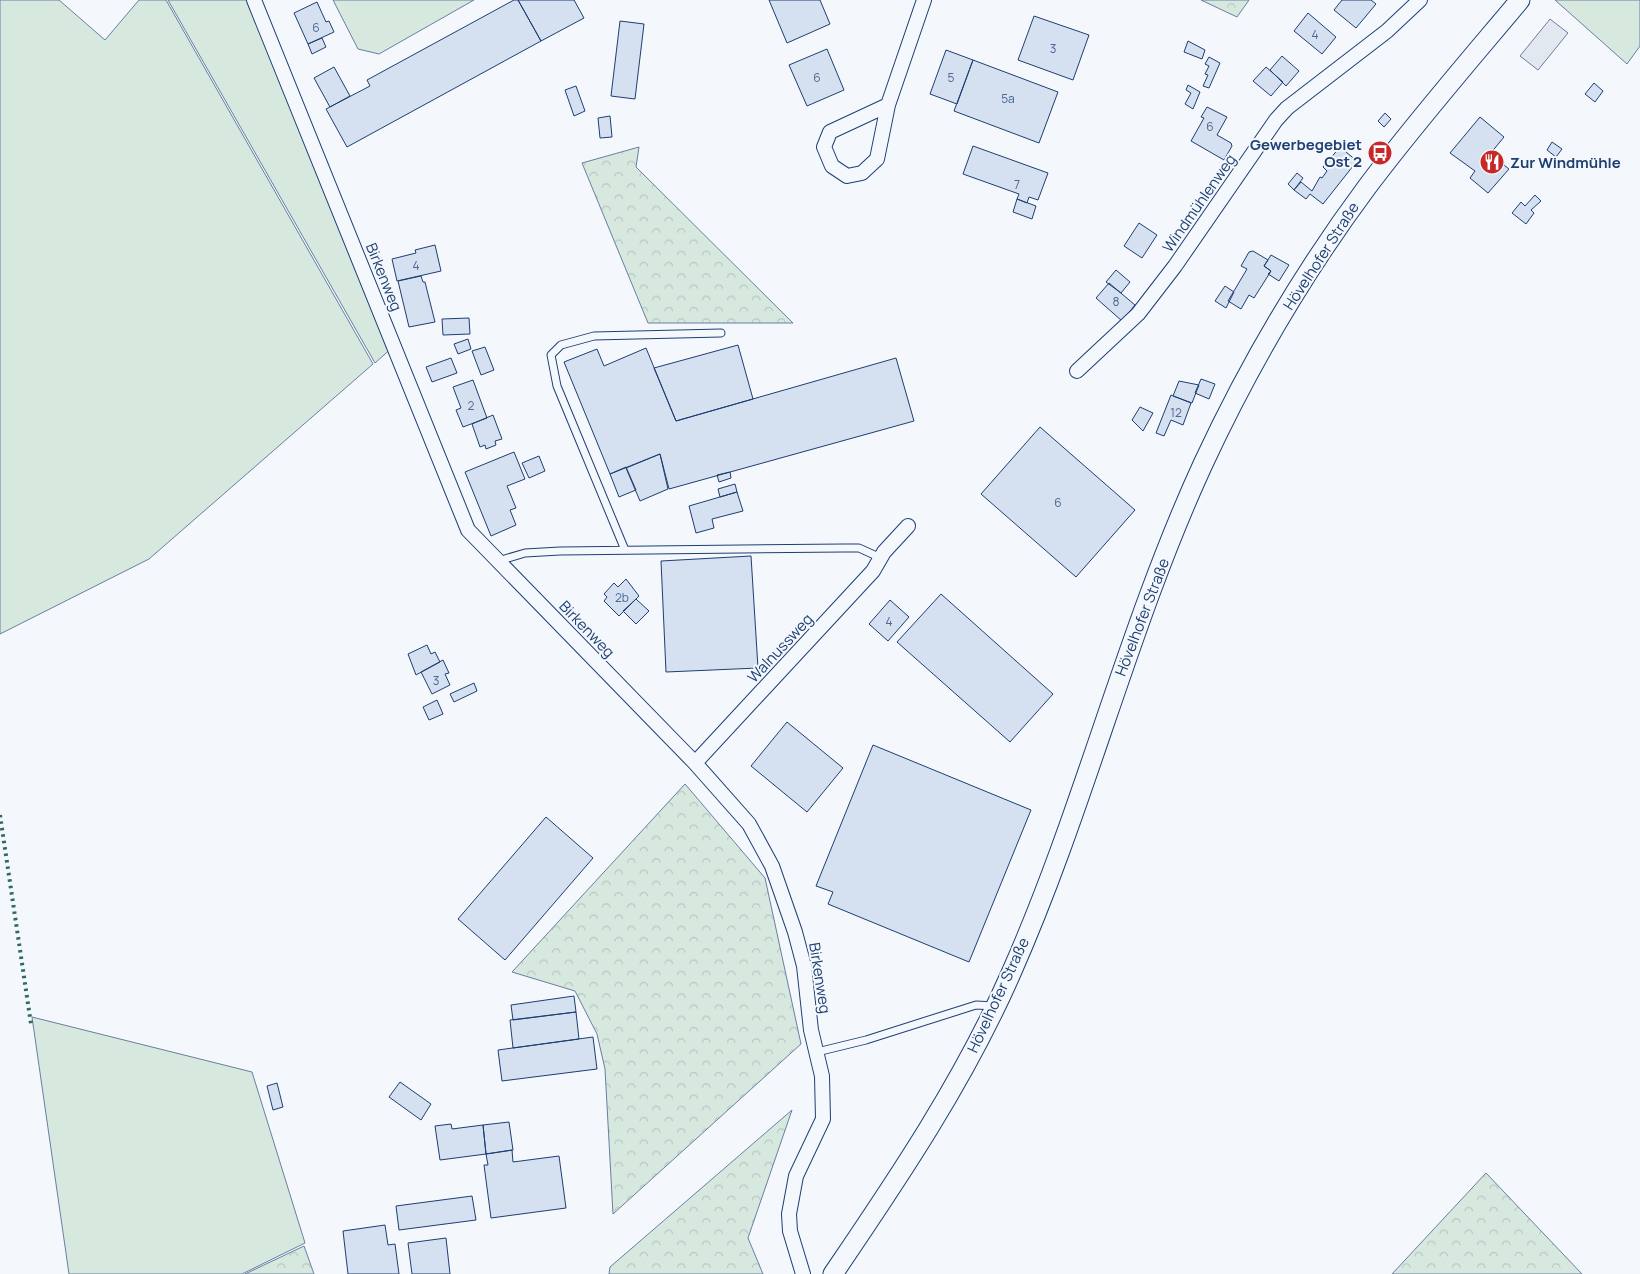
<svg xmlns="http://www.w3.org/2000/svg" width="1640" height="1274" font-family="Manrope,sans-serif">
	<defs>
		<pattern id="forest-crowns" width="20" height="18" patternUnits="userSpaceOnUse" patternTransform="scale(1.25)"><rect width="20" height="18" fill="#d7e8df"/><path d="M2 6a3 3 0 1 1 6 0M12 15a3 3 0 1 1 6 0" fill="none" stroke="#b8c8c3"/></pattern>
	</defs>
	<rect width="100%" height="100%" fill="#f4f7fb"/>
	<!-- green -->
	<path fill="#d7e8df" stroke="#687fa3" d="M0 0H59L105 40 139 0H166L373 364 149 559 0 634Z
		M168 0H249L394 346 375 363Z
		M333 0H474L379 54 358 49Z
		M1555 0H1640V46L1627 64Z
		M32 1017 252 1072 305 1243 242 1274H69Z"/>
	<!-- forest -->
	<path fill="url(#forest-crowns)" stroke="#687fa3" d="M1201 0H1249L1237 17Z
		M639 147 636 167 793 323H648L582 163Z
		M685 784 765 878 801 1044 613 1214 605 1069 597 1034 575 991 512 972Z
		M792 1110 748 1238 763 1274H609L610 1267Z
		M1486 1173 1582 1274H1392Z
		M304 1246 314 1274H245Z"/>
	<!-- parking -->
	<path fill="#e3e8f0" stroke="#687fa3" d="M1550 19 1568 33 1538 70 1520 56Z"/>
	<!-- building -->
	<path fill="#d5e0f0" stroke="#1d3f73" d="M514 0H518L541 41 347 147 326 109 370 86 367 80Z
		M518 0H574L584 18 541 41Z
		M769 0H820L830 24 787 43Z
		M1342 0H1371L1376 4 1356 28 1334 10Z
		M317 2 326 22 329 21 334 32 308 44 294 13Z
		M1308 13 1336 37 1322 54 1294 31Z
		M1034 16 1089 35 1073 80 1018 60Z
		M620 21 644 24 635 99 611 96Z
		M322 38 326 47 312 54 308 44Z
		M1188 41 1205 50 1202 59 1184 52Z
		M827 49 844 90 807 106 789 65Z
		M946 50 973 60 957 104 930 94Z
		M1282 56 1299 71 1286 86 1270 70Z
		M1209 57 1220 63 1209 88 1203 86 1208 75 1205 74 1209 66 1205 64Z
		M973 60 1058 92 1039 143 954 111Z
		M334 67 350 96 330 107 314 78Z
		M1266 67 1283 82 1271 96 1253 81Z
		M1594 83 1603 91 1595 102 1585 94Z
		M1188 85 1200 92 1193 109 1185 104 1191 93 1186 90Z
		M576 86 585 111 574 116 565 90Z
		M1207 107 1227 117 1217 135 1231 143 1232 146 1224 160 1191 141 1204 118 1201 117Z
		M1385 113 1391 119 1384 127 1378 121Z
		M610 116 612 137 600 138 598 118Z
		M1480 117 1504 137 1490 154 1509 169 1488 193 1470 178 1475 171 1450 153Z
		M1552 142 1562 149 1556 157 1547 150Z
		M973 146 1048 173 1038 200 1029 197 1027 203 1017 199 1019 194 963 174Z
		M1340 147 1357 161 1323 204 1310 194 1306 199 1294 190 1301 182 1312 191 1320 177 1322 178 1327 171 1323 167Z
		M1297 173 1303 178 1294 190 1288 184Z
		M1535 195 1541 201 1531 210 1534 213 1526 224 1512 213 1521 202 1525 206Z
		M1017 199 1036 206 1032 219 1013 212Z
		M1139 223 1157 235 1142 258 1124 246Z
		M435 245 441 271 397 281 392 259 416 253 415 250Z
		M1253 251 1268 260 1264 266 1271 271 1254 298 1249 295 1241 309 1228 301 1247 269 1241 266 1249 252Z
		M1271 255 1289 265 1279 281 1268 274 1271 271 1264 266Z
		M1116 270 1130 282 1121 293 1106 282Z
		M421 276 423 282H425L435 322 409 327 398 281Z
		M1109 283 1135 305 1122 321 1096 298Z
		M1225 286 1234 292 1226 308 1215 301Z
		M469 318 470 334 443 335 442 319Z
		M468 339 471 349 458 354 454 344Z
		M738 345 753 399 676 421 654 368Z
		M485 347 494 370 481 375 472 351Z
		M646 348 676 421 896 358 914 421 669 489 660 454 610 474 564 362 597 349 604 366Z
		M451 358 457 373 432 382 426 367Z
		M1201 379 1215 384 1209 399 1195 393Z
		M473 380 487 418 463 427 456 410 461 408 453 387Z
		M1179 381 1199 385 1192 403 1173 396Z
		M1171 395 1191 403 1183 425 1171 420 1164 436 1156 433Z
		M1140 407 1153 413 1143 431 1132 420Z
		M493 415 502 439 495 441 496 445 486 449 485 445 480 447 472 424Z
		M1040 427 1135 510 1076 577 981 494Z
		M514 452 525 479 507 486 516 508 510 510 516 525 491 536 465 472Z
		M660 454 668 489 640 501 626 468Z
		M539 456 545 471 529 478 522 463Z
		M626 467 636 490 619 497 610 474Z
		M730 472 731 478 719 482 717 475Z
		M735 484 737 492 720 497 718 489Z
		M737 492 743 511 712 519 714 528 696 533 689 506Z
		M751 556 758 668 666 672 661 561Z
		M626 579 639 596 619 616 604 601 607 597 604 594 614 583 618 587Z
		M941 594 1053 694 1010 742 897 642Z
		M636 599 649 611 636 624 623 611Z
		M890 600 909 617 888 641 869 624Z
		M427 645 431 654 435 652 440 662 416 675 408 654Z
		M443 660 449 673 445 674 450 685 432 694 421 672Z
		M474 683 477 691 454 702 450 694Z
		M437 700 443 714 429 720 423 707Z
		M787 722 843 768 807 812 751 766Z
		M873 745 1031 810 969 962 828 904 833 892 816 886Z
		M546 817 593 858 505 960 458 919Z
		M574 996 576 1012 513 1020 511 1005Z
		M576 1012 579 1039 513 1048 510 1020Z
		M593 1037 597 1069 502 1081 498 1050Z
		M400 1082 431 1104 421 1120 389 1097Z
		M277 1083 283 1107 273 1110 267 1086Z
		M509 1122 513 1150 486 1154 483 1125Z
		M451 1124 452 1129 483 1125 486 1154 440 1160 435 1126Z
		M512 1150 513 1162 559 1156 566 1208 491 1218 484 1165H488L486 1154Z
		M472 1196 476 1220 399 1230 396 1206Z
		M385 1225 388 1245 395 1244 399 1274H348L343 1231Z
		M446 1238 450 1274H412L408 1243Z"/>
	<g fill="none" stroke-linecap="round" stroke-linejoin="round">
		<defs>
			<path id="service" d="M625 550 557 386 551 355 561 345 594 336 721 333
				M498 561 525 553 560 551 844 548H859L881 558
				M817 1052 866 1040 976 1005 995 1006"/>
			<path id="minor" d="M254 0 468 530 695 763 749 824 772 866 795 932 804 966 811 1030 822 1076 823 1119 796 1176 789 1214 790 1231 803 1274
				M888 105 830 132 824 147 832 166 847 176 862 173 877 159 888 105 924 0
				M1077 371 1138 314 1175 266 1276 120 1287 108 1387 31 1420 0
				M695 763 873 571 884 552 908 526"/>
			<path id="secondary" d="M833 1274C899 1177 965 1079 1012 971 1085 806 1127 629 1203 464 1248 367 1303 273 1367 187 1415 123 1468 62 1520 0"/>
		</defs>
		<!-- service casing -->
		<use href="#service" stroke="#1d3f73" stroke-width="9"/>
		<!-- minor casing -->
		<use href="#minor" stroke="#1d3f73" stroke-width="16"/>
		<!-- secondary casing -->
		<use href="#secondary" stroke="#1d3f73" stroke-width="21"/>
		<!-- service -->
		<use href="#service" stroke="#f4f7fb" stroke-width="7"/>
		<!-- minor -->
		<use href="#minor" stroke="#f4f7fb" stroke-width="14"/>
		<!-- secondary -->
		<use href="#secondary" stroke="#f4f7fb" stroke-width="19"/>
		<!-- hedge -->
		<path stroke="#2c6c60" stroke-width="4" stroke-dasharray="2.5 4" stroke-linecap="butt" d="M0 815 31 1024"/>
	</g>
	<!-- icons -->
	<defs>
		<symbol id="bus-disc" viewBox="-11 -11 22 22"><circle r="9.5" fill="#c62828" stroke="#f4f7fb"/><path d="M-5-6H5V4H4V6H2V4H-2V6H-4V4H-5ZM-3.5-4V0h7V-4ZM-3.5 1.2v1.5H-2V1.2ZM2 1.2v1.5H3.5V1.2Z" fill="#fff"/></symbol>
		<symbol id="restaurant-disc" viewBox="-11 -11 22 22"><circle r="9.5" fill="#c62828" stroke="#f4f7fb"/><path d="M-5-6h1v4h1v-4h1v4h1v-4h1v5L-1.5 .5V6h-2V.5L-5-1ZM5-6V6H3V1.5H1.5Q1.5-4 5-6Z" fill="#fff"/></symbol>
	</defs>
	<g fill-rule="evenodd">
		<use href="#bus-disc" x="1366" y="139" width="28" height="28"/>
		<use href="#restaurant-disc" x="1478" y="148" width="28" height="28"/>
	</g>
	<g text-anchor="middle" dominant-baseline="central" stroke-width="4" stroke-linejoin="round" paint-order="stroke">
		<!-- number labels -->
		<g font-size="12" fill="#4b6792">
			<text x="316" y="27">6</text>
			<text x="1315" y="34">4</text>
			<text x="1053" y="48">3</text>
			<text x="817" y="77">6</text>
			<text x="951" y="77">5</text>
			<text x="1008" y="98">5a</text>
			<text x="1210" y="126">6</text>
			<text x="1017" y="184">7</text>
			<text x="416" y="265">4</text>
			<text x="1116" y="301">8</text>
			<text x="471" y="405">2</text>
			<text x="1176" y="412">12</text>
			<text x="1058" y="502">6</text>
			<text x="622" y="597">2b</text>
			<text x="889" y="621">4</text>
			<text x="436" y="680">3</text>
		</g>
		<!-- poi labels -->
		<g font-size="15" font-weight="bold" fill="#1d3f73" stroke="#f4f7fb" text-anchor="end">
			<text x="1362" y="144">Gewerbegebiet<tspan x="1362" dy="17">Ost 2</tspan></text>
			<text x="1510" y="162" text-anchor="start">Zur Windmühle</text>
		</g>
		<!-- street labels -->
		<g font-size="15" fill="#1d3f73" stroke="#f4f7fb">
			<text transform="translate(1199 203) rotate(-55)">Windmühlenweg</text>
			<text transform="translate(1321 256) rotate(-57)">Hövelhofer Straße</text>
			<text transform="translate(384 277) rotate(68)">Birkenweg</text>
			<text transform="translate(1142 617) rotate(-69)">Hövelhofer Straße</text>
			<text transform="translate(587 629) rotate(46)">Birkenweg</text>
			<text transform="translate(780 648) rotate(-47)">Walnussweg</text>
			<text transform="translate(820 978) rotate(81)">Birkenweg</text>
			<text transform="translate(998 995) rotate(-65)">Hövelhofer Straße</text>
		</g>
	</g>
</svg>
